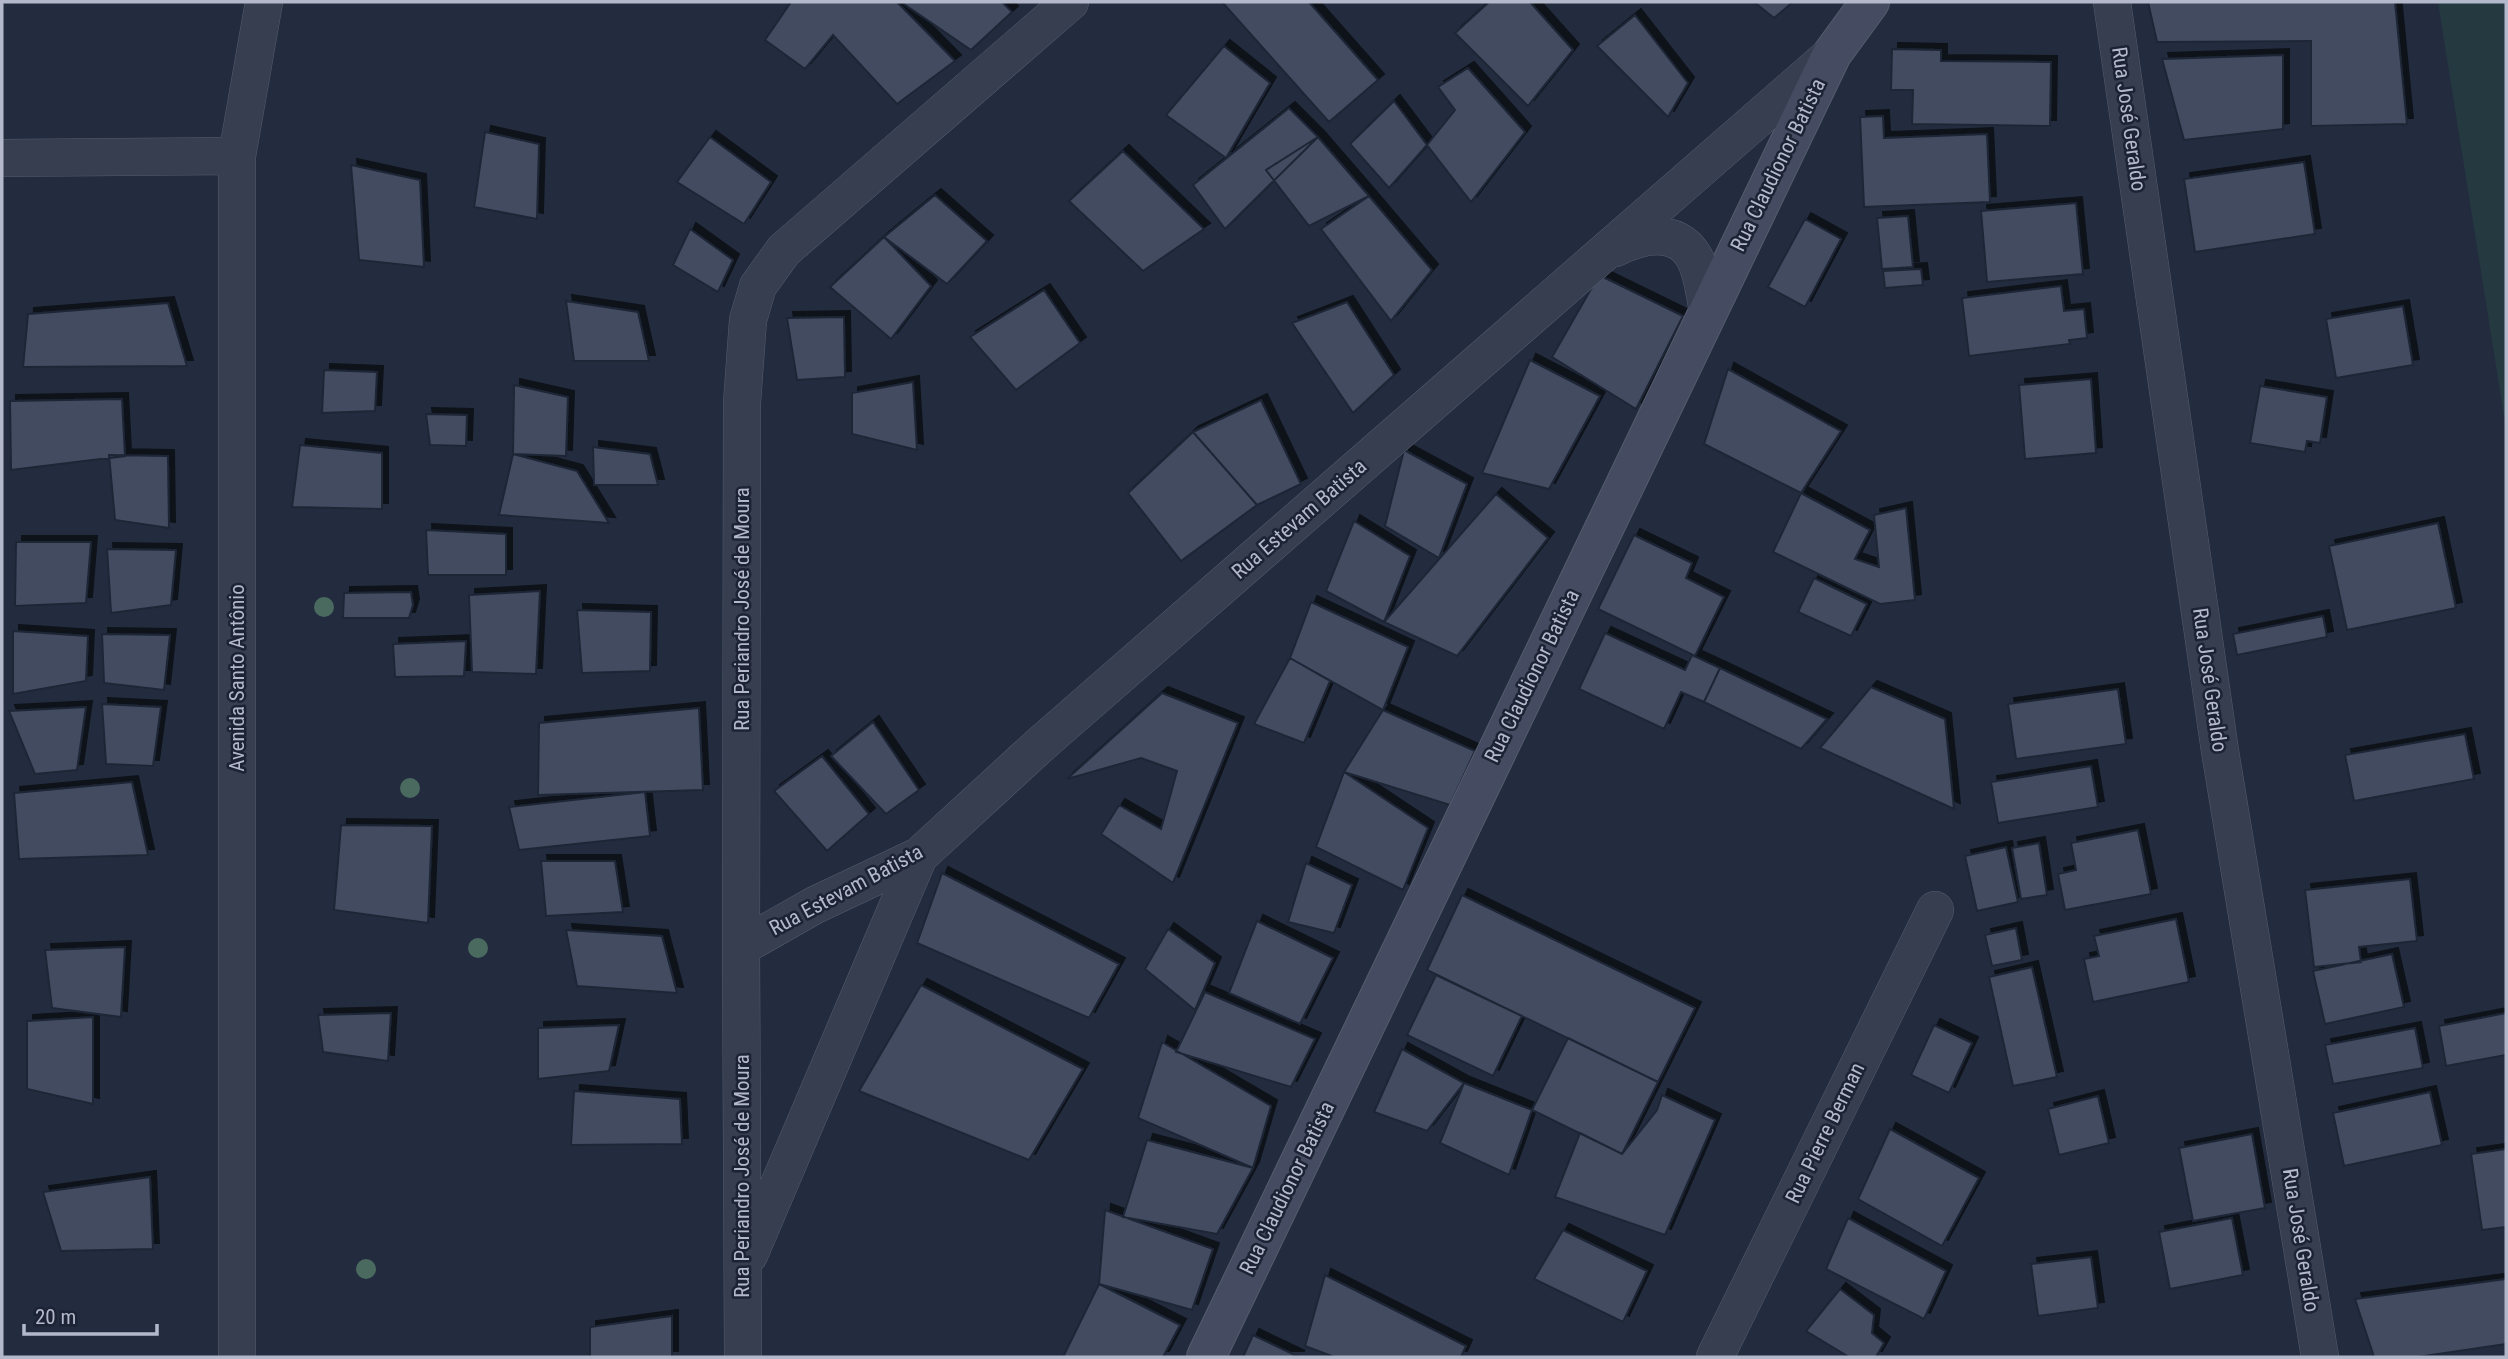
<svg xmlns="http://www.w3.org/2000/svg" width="2508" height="1359" font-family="'Roboto Condensed',sans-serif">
	<defs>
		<filter id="shadow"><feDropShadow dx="6" dy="-6" stdDeviation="0" flood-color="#0009"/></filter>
	</defs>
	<rect width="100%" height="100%" fill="#232c3f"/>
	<!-- green -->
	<path fill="#253a40" d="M2438 2H2506V428Z"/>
	<!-- building -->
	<path fill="#424b61" stroke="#1e2536" stroke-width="2" filter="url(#shadow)" d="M791 2H897L955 61 897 104 833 35 805 69 765 40Z
		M901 2H1002L1012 12 971 50Z
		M1222 2H1309L1378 80 1329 122Z
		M1489 2H1530L1573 50 1528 106 1455 33Z
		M1754 2H1793L1774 18Z
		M2148 2H2395L2407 124 2311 126V41L2157 42Z
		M1635 15 1688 83 1668 117 1597 46Z
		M1224 46 1270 83 1226 158 1166 115Z
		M1892 49 1941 50V61L2051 62 2050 126 1912 124 1913 90H1891Z
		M2283 55V129L2184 140 2162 59Z
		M1468 68 1525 132 1471 202 1427 145 1455 110 1438 87Z
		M1394 101 1427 145 1389 188 1350 144Z
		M1289 108 1318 137 1225 229 1193 185Z
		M1883 116 1884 138 1987 134 1990 202 1864 207 1860 117Z
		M485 132 539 144 537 219 474 207Z
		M710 137 771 182 744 224 677 182Z
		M1318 137 1369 196 1309 226 1266 170Z
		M1123 151 1204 229 1143 271 1069 201Z
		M2304 162 2315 234 2195 252 2184 179Z
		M351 165 420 180 424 267 359 260Z
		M935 195 987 241 947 284 884 237Z
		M1369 196 1432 270 1391 321 1321 229Z
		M2076 203 2083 274 1987 282 1981 211Z
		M1908 216 1913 267 1882 269 1877 218Z
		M1805 219 1841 239 1805 307 1768 287Z
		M690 229 733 260 718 292 673 265Z
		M884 237 931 286 891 339 830 287Z
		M1921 269 1923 285 1885 288 1883 271Z
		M1599 275 1683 316 1636 409 1552 357Z
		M2061 286 2064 311 2084 309 2087 338 2069 340 2070 344 1969 356 1962 298Z
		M1044 290 1080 343 1016 390 970 337Z
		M566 301 638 312 649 361H574Z
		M1347 302 1394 375 1353 413 1292 323Z
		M168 303 187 366 23 367 28 314Z
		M2403 306 2413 365 2336 378 2326 319Z
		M844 317 845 377 797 380 787 318Z
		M1530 360 1600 396 1549 489 1482 473Z
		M1728 369 1841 431 1801 493 1704 444Z
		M324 370 377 372 375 411 322 413Z
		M2091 379 2096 453 2025 459 2019 385Z
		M913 382 917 450 852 434V393Z
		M514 385 568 397 566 456 513 454Z
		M2260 386 2327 397 2320 443 2307 441 2305 452 2250 443Z
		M122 399 125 456 11 470 10 401Z
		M1261 400 1301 484 1257 505 1193 432Z
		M426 414 467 415 466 446 430 445Z
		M1193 432 1257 505 1181 561 1128 493Z
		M300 445 382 453V509L292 507Z
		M593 447 650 454 658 485H594Z
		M1404 450 1467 484 1439 558 1385 526Z
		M513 454 577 471 609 523 499 515Z
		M109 455 168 456 169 528 115 520Z
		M1801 493 1870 530 1855 559 1879 567 1874 515 1906 508 1915 600 1880 604 1773 552Z
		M1496 494 1548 538 1457 656 1384 622Z
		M1354 521 1410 556 1384 622 1326 591Z
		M2438 523 2456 608 2347 630 2329 546Z
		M426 530 506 534V575H428Z
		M1634 535 1692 563 1686 578 1724 597 1695 656 1598 609Z
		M16 542H91L86 603 15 606Z
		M107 549 176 550 171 605 111 613Z
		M1814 578 1867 604 1851 636 1798 612Z
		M540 591 536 674 472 672 469 595Z
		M411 592 413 605 409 618H343L344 593Z
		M1311 602 1408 647 1383 710 1290 658Z
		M577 610 651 612 650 671 582 673Z
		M2323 616 2327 637 2237 655 2233 634Z
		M13 631 88 636 86 681 13 694Z
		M1605 633 1685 670 1692 655 1720 668 1704 702 1681 692 1664 729 1579 689Z
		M102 634 170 635 164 690 104 683Z
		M466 641 464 676 395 677 393 644Z
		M1290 658 1330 681 1304 743 1254 724Z
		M1720 668 1827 719 1801 749 1704 702Z
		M1871 687 1945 719 1954 809 1820 748Z
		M2118 689 2126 744 2016 759 2008 704Z
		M1162 693 1238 723 1173 883 1101 834 1119 805 1161 829 1177 771 1141 758 1067 779Z
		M102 704 161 707 153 766 106 764Z
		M86 707 77 770 35 774 9 711Z
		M699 708 703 790 538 795 539 723Z
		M1383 710 1475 751 1450 805 1344 772Z
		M873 722 919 790 886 814 831 756Z
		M2465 734 2474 779 2354 801 2345 755Z
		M822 756 869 814 827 851 774 791Z
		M2091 766 2098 807 1998 823 1991 782Z
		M1344 772 1428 828 1403 890 1316 847Z
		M132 782 148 855 19 859 14 793Z
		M645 792 650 836 519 850 509 807Z
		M341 825 432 826 428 923 334 910Z
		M2138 830 2151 894 2065 910 2058 874 2076 870 2071 843Z
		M2039 843 2047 895 2021 899 2012 848Z
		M2006 847 2018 902 1977 911 1965 856Z
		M541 861H615L623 912 546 916Z
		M1306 863 1352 885 1334 933 1288 922Z
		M942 873 1119 964 1089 1018 917 943Z
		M2410 879 2417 941 2359 947 2361 962 2314 967 2305 890Z
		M1462 895 1695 1008 1658 1082 1427 970Z
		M2176 919 2189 982 2093 1002 2084 959 2099 956 2094 936Z
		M1257 921 1333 958 1300 1024 1229 993Z
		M2016 928 2022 960 1992 966 1985 935Z
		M1168 929 1215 963 1195 1010 1145 969Z
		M566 930 662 936 677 993 577 986Z
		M125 947 121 1017 52 1008 45 950Z
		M2392 954 2404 1007 2325 1024 2313 971Z
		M2032 967 2057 1077 2013 1086 1989 977Z
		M1436 975 1522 1016 1493 1076 1407 1035Z
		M921 985 1083 1069 1029 1160 859 1091Z
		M1205 992 1315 1039 1291 1087 1176 1052Z
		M391 1013 388 1061 323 1052 318 1015Z
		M2506 1013V1055L2446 1066 2439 1026Z
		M93 1017V1104L27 1089V1021Z
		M619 1025 609 1071 538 1079V1028Z
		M1934 1025 1972 1043 1949 1093 1911 1075Z
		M2415 1028 2423 1068 2333 1084 2325 1045Z
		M1568 1038 1658 1082 1622 1154 1532 1110Z
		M1162 1042 1271 1106 1253 1168 1138 1118Z
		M1402 1049 1464 1083 1427 1131 1374 1112Z
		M1464 1083 1532 1110 1509 1175 1440 1143Z
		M574 1091 680 1099 682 1144 571 1145Z
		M2430 1092 2442 1145 2344 1166 2333 1113Z
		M1662 1095 1715 1120 1665 1235 1555 1197 1580 1133 1622 1154 1657 1110Z
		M2098 1096 2109 1143 2059 1155 2048 1109Z
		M1890 1129 1979 1178 1942 1246 1858 1199Z
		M2252 1134 2265 1208 2193 1221 2179 1148Z
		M1147 1140 1253 1168 1217 1234 1123 1217Z
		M2506 1149V1227L2482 1230 2471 1154Z
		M150 1177 153 1249 61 1251 43 1192Z
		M1105 1210 1213 1249 1192 1310 1099 1284Z
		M1848 1218 1946 1271 1924 1319 1826 1269Z
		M2232 1218 2243 1275 2170 1289 2159 1232Z
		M1563 1230 1647 1271 1623 1322 1534 1279Z
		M2091 1257 2098 1308 2038 1316 2031 1264Z
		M1325 1275 1466 1346 1461 1357H1334L1305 1346Z
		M2506 1279V1344L2418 1357H2374L2355 1299Z
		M1099 1284 1180 1325 1163 1357H1063Z
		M1840 1289 1874 1315 1872 1333 1884 1343 1876 1357H1849L1806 1331Z
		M672 1316V1357H590V1327Z
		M1253 1335 1299 1357H1243Z"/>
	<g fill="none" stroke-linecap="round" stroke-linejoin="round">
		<defs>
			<path id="street" d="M2112 2 2220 751 2320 1357
				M2 158 237 156
				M1615 248C1640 236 1677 226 1694 257 1703 273 1704 293 1708 311
				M741 947 815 905 919 856 1041 744 1832 54
				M749 1255 919 856
				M237 1357V156L264 2
				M743 1357 741 947 742 403 748 320 758 286 784 250 1070 2
				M1715 1357 1935 910"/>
			<path id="secondary" d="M1206 1357 1832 54 1870 2"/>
		</defs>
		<!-- street casing -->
		<use href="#street" stroke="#555c6d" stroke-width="38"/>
		<!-- secondary casing -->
		<use href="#secondary" stroke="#555c6d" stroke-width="40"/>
		<!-- street -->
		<use href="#street" stroke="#373e4f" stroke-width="37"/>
		<!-- secondary -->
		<use href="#secondary" stroke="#454c62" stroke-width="38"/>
	</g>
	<!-- trees -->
	<g fill="#4a6a60">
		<circle cx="324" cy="607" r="10"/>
		<circle cx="410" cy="788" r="10"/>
		<circle cx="478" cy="948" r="10"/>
		<circle cx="366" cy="1269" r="10"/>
	</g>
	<g text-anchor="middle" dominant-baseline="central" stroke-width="5" stroke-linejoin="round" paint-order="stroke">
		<!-- street labels -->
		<g font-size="21" fill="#b3b9ca" stroke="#1c2334">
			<text transform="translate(2129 119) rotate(82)">Rua José Geraldo</text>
			<text transform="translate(1778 165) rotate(-64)">Rua Claudionor Batista</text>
			<text transform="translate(1299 519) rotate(-41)">Rua Estevam Batista</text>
			<text transform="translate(742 609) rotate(-90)">Rua Periandro José de Moura</text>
			<text transform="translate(1532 676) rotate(-64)">Rua Claudionor Batista</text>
			<text transform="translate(237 678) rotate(-90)">Avenida Santo Antônio</text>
			<text transform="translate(2210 680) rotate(82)">Rua José Geraldo</text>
			<text transform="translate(846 890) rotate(-28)">Rua Estevam Batista</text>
			<text transform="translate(1825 1133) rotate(-64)">Rua Pierre Berman</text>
			<text transform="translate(742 1176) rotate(-90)">Rua Periandro José de Moura</text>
			<text transform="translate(1287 1188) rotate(-64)">Rua Claudionor Batista</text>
			<text transform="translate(2301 1240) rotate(81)">Rua José Geraldo</text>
		</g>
	</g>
	<!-- border -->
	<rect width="2508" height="1359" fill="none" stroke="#b3b9ca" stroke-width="7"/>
	<!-- scale -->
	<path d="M24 1324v10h133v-10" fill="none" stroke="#b3b9ca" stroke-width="3.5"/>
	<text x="35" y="1324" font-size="21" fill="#b3b9ca" stroke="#1c2334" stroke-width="5" paint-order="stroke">20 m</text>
</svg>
